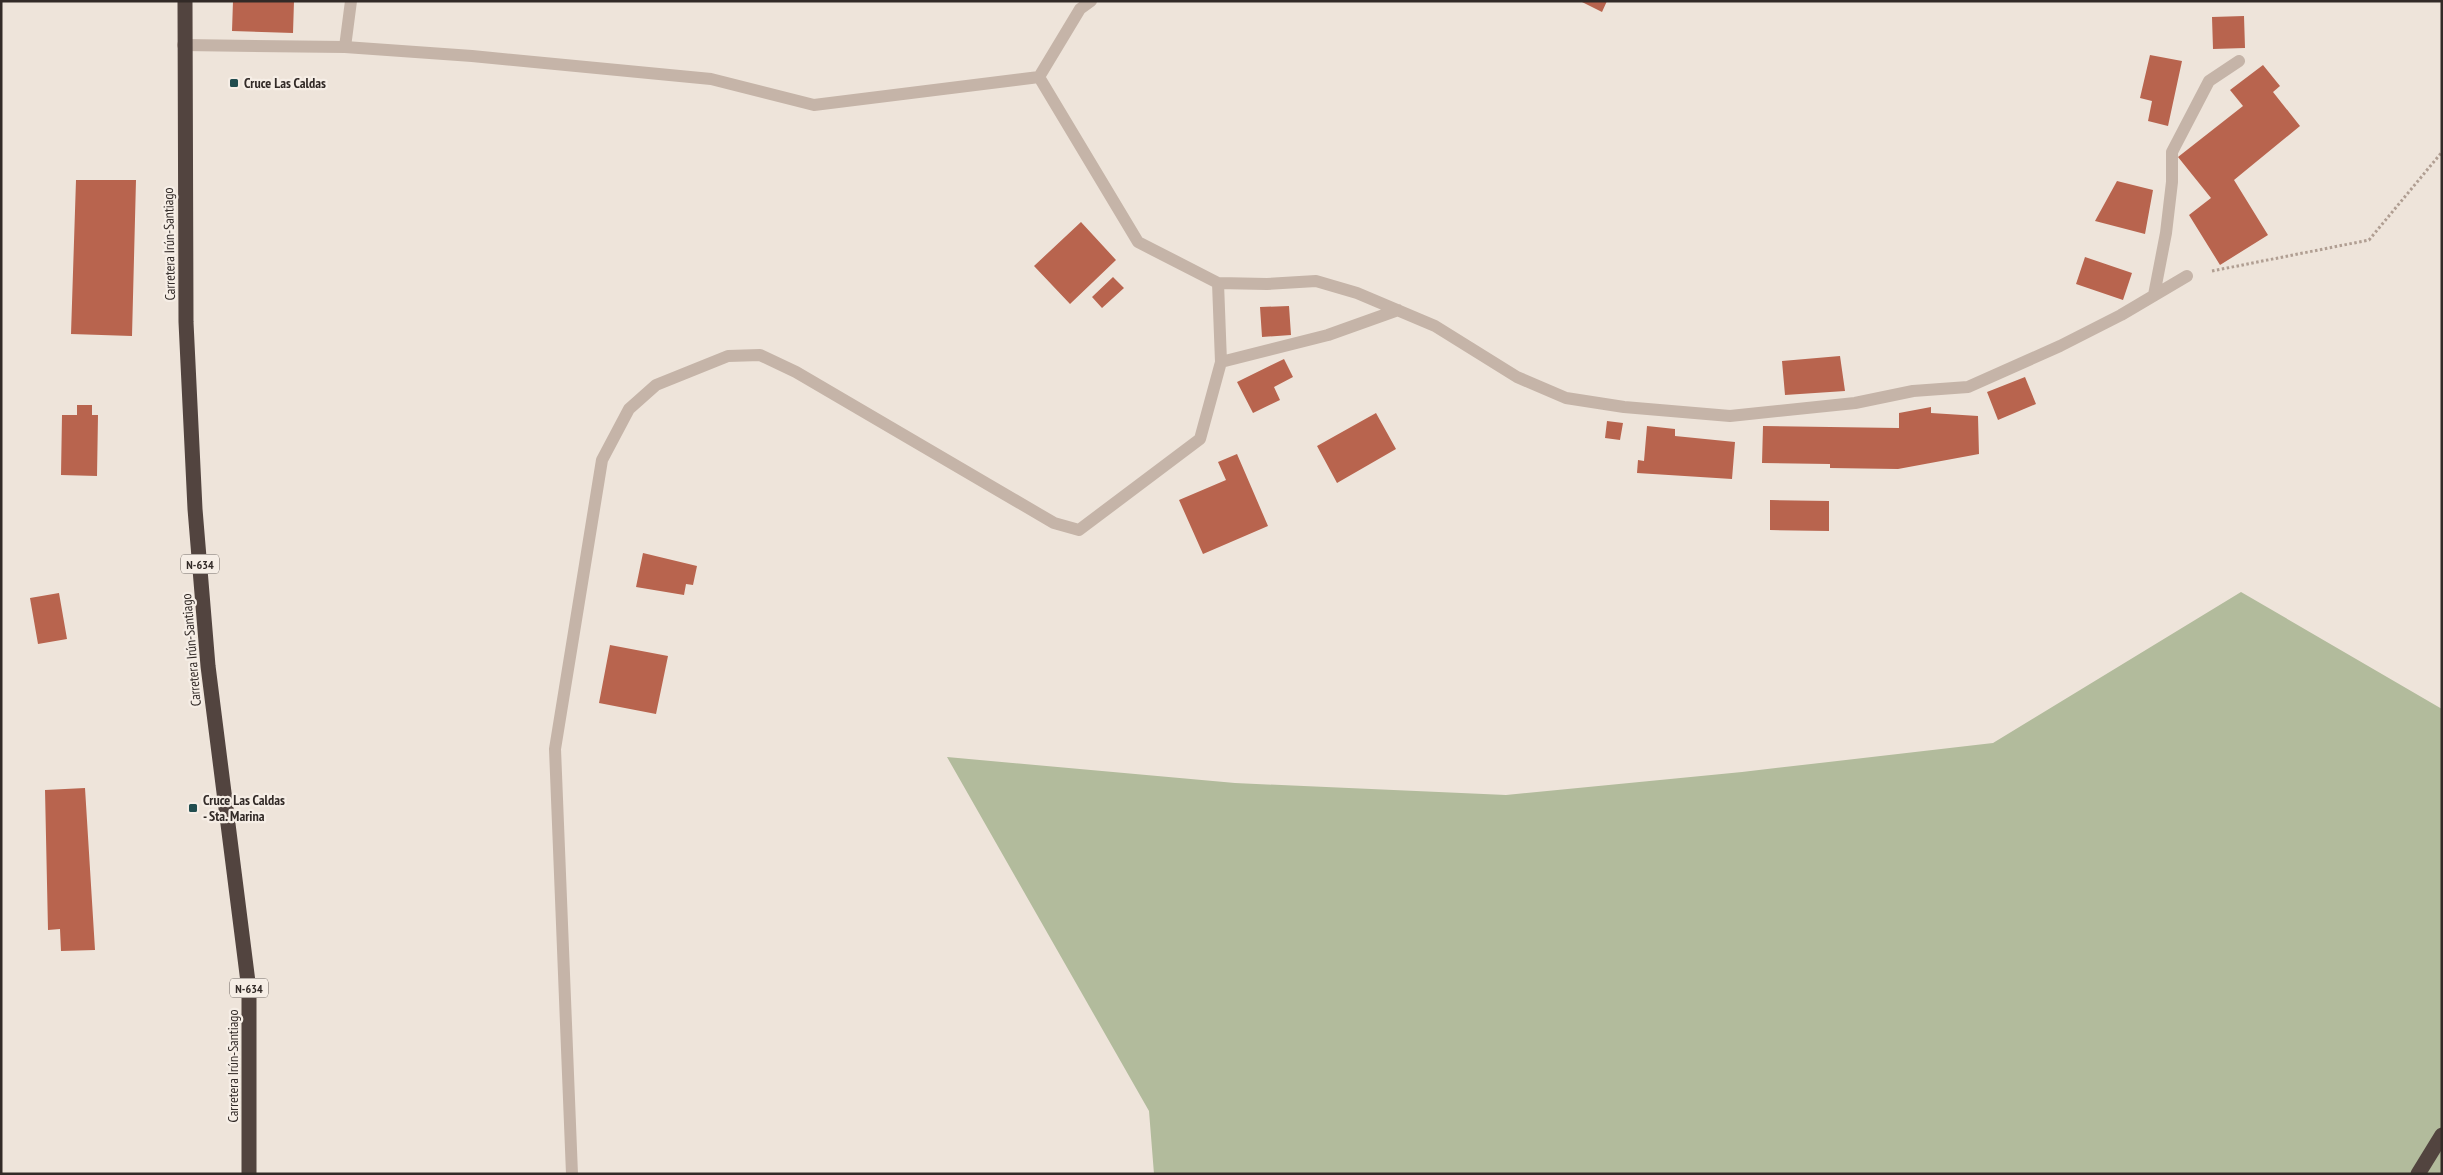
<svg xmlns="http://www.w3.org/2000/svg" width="2443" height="1175" font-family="'PT Sans Narrow',sans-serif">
	<rect width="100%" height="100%" fill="#eee4da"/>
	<!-- green -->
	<path fill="#b2bb9c" d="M2241 592 2442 709V1174H1154L1149 1111 947 757 1235 783 1506 795 1742 772 1993 743Z"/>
	<!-- building -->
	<path fill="#b8644e" d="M233 1H294L293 33 232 31Z
		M1580 1H1607L1602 12Z
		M2244 16 2245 48 2213 49 2212 17Z
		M2150 55 2182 61 2168 126 2148 121 2152 101 2140 98Z
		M2263 65 2280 86 2273 92 2300 126 2234 180 2268 235 2220 265 2189 215 2211 198 2178 157 2243 106 2230 90Z
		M76 180H136L132 336 71 334Z
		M2117 181 2153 190 2145 234 2095 221Z
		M1081 222 1116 260 1070 304 1034 266Z
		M2085 257 2132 273 2123 300 2076 284Z
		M1113 277 1124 288 1102 308 1092 297Z
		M1289 306 1291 335 1262 337 1260 307Z
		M1840 356 1845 391 1785 395 1782 361Z
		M1284 359 1293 377 1274 387 1280 400 1253 413 1237 382Z
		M2025 377 2036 404 1998 420 1987 392Z
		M77 405H92V415H98L97 476 61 475 62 415H77Z
		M1931 407V413L1978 416 1979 454 1898 469 1830 468V464L1762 463 1763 426 1899 428V413Z
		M1376 413 1396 449 1337 483 1317 446Z
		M1607 421 1623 423 1620 440 1605 438Z
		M1647 426 1675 429V436L1735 442 1732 479 1637 473 1638 460 1644 461Z
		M1237 454 1268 526 1203 554 1179 500 1226 480 1218 462Z
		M1770 500 1829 501V531L1770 530Z
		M643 553 697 566 693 585 686 584 684 595 636 587Z
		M59 593 67 639 38 644 30 598Z
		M610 645 668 656 656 714 599 703Z
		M85 788 95 950 61 951 60 929 48 930 45 790Z"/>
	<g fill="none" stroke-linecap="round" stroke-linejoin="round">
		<!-- path -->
		<path stroke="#b09e92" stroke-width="3" stroke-dasharray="2.5 2.5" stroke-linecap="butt" d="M2212 271 2369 240 2442 152"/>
		<!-- minor -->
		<path stroke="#c5b4a8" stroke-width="12" d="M183 45 345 47 472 56 711 79 814 105 1039 77 1138 242 1218 283 1221 362 1200 439 1079 530 1054 523 796 372 760 355 728 356 656 385 629 409 602 460 555 749 572 1174
			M345 47 351 1
			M1039 77 1080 9 1091 1
			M1218 283 1267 284 1316 281 1357 293 1435 326 1517 377 1566 398 1624 407 1730 416 1855 403 1913 391 1968 387 2060 346 2121 315 2187 276
			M2154 295 2166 233 2172 182V152L2209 81 2239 61
			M1221 362 1328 335 1398 310"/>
		<!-- highway -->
		<path stroke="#52443f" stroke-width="15" d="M185 1 186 322 195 509 208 666 249 990V1174
			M2418 1174 2442 1135"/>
	</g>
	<!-- markers -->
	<g fill="#214d4f" stroke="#f6eee6" stroke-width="2">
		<rect x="229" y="78" width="10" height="10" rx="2.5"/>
		<rect x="188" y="803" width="10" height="10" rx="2.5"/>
	</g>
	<g text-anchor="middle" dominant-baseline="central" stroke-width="4.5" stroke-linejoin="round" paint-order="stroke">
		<!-- shield labels -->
		<g fill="#f6eee6" stroke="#6d6560" stroke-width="1">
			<rect x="181" y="554.5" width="38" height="19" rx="4"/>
			<rect x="230" y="978.5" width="38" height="19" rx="4"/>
		</g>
		<g font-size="12" font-weight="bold" fill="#322a27">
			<text x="200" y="564">N-634</text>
			<text x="249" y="988">N-634</text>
		</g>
		<!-- poi labels -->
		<g font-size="14" font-weight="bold" fill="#322a27" stroke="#f6eee6" text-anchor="start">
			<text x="244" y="83">Cruce Las Caldas</text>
			<text x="203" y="800">Cruce Las Caldas<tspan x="203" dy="16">- Sta. Marina</tspan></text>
		</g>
		<!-- street labels -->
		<g font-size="14" fill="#322a27" stroke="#f6eee6">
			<text transform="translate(169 244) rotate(-91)">Carretera Irún-Santiago</text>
			<text transform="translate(191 650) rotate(-95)">Carretera Irún-Santiago</text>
			<text transform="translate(233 1066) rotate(-90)">Carretera Irún-Santiago</text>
		</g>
	</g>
	<!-- border -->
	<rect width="2443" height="1175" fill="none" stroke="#322a27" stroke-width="5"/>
</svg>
